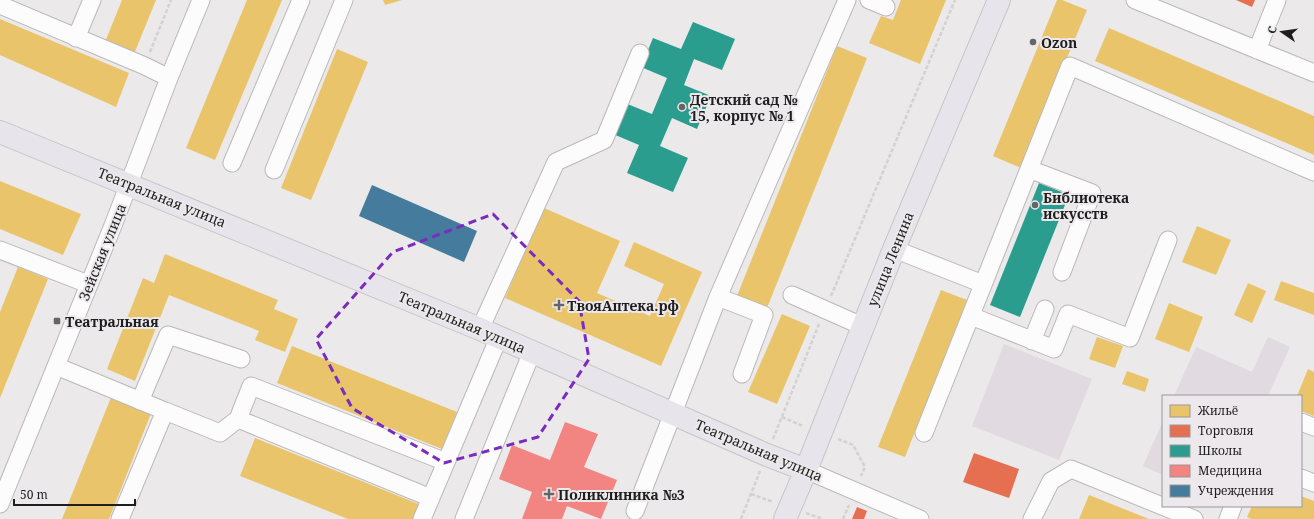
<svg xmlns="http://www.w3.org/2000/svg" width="1314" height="519" font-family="'Noto Serif',serif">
	<rect width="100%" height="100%" fill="#ebe9ea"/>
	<!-- built -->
	<path fill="#e1dae0" d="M1268 337 1290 347 1268 396H1174L1196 347 1252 372Z
		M1004 344 1092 379 1059 460 972 426Z
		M1163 421V475L1143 466Z"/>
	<!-- homes -->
	<path fill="#e9c46a" d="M122 0H156L134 54 105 42Z
		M247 0H282L215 160 186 148Z
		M383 0H402L385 5Z
		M901 0H946L920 64 869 43 881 16 893 20Z
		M1057 0H1062L1087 10 1021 168 993 156Z
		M0 19 129 73 116 107 0 55Z
		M1109 28 1314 116V155L1095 61Z
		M837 46 867 58 767 308 737 296Z
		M337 49 368 62 311 200 281 188Z
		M0 181 81 214 63 255 0 229Z
		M544 208 620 241 597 293 650 316 664 284 624 266 634 242 702 272 661 366 505 298Z
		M1197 226 1231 240 1216 275 1182 262Z
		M165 254 278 300 274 309 298 319 285 352 255 340 259 331 169 295 135 381 107 369 143 278 154 283Z
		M18 267 48 279 0 398V312Z
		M1281 281 1314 293V315L1274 300Z
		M1248 283 1266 291 1252 323 1234 315Z
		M941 290 967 300 905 457 878 447Z
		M1169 303 1203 317 1189 352 1155 339Z
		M782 314 810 326 777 404 748 392Z
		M1097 337 1123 346 1115 368 1089 359Z
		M292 346 457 412 442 449 277 383Z
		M1308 369 1314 372V416L1301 411V396H1297Z
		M1127 371 1149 379 1145 392 1122 384Z
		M112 395 152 411 109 519H62Z
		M255 438 421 505 415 519H348L240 476Z
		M1089 495 1149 519H1079Z
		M1301 496 1314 501V519H1251L1247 517 1252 506H1301Z"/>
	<!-- shops -->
	<path fill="#e76f51" d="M1236 0H1255L1252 7Z
		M974 453 1019 469 1009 498 963 482Z
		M857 507 867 511 864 519H852Z"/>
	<!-- schools -->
	<path fill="#2a9d8f" d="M693 22 735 39 722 70 694 59 684 85 711 96 697 129 672 118 660 146 688 158 673 192 627 173 639 145 613 134 625 103 652 114 667 78 641 67 653 38 681 49Z
		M1039 183 1069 195 1020 317 990 305Z"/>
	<!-- health -->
	<path fill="#f28482" d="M565 422 598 434 584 467 617 480 601 519 567 506 562 519H522L532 492 499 479 512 445 550 460Z"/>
	<!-- public -->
	<path fill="#457b9d" d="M372 185 477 231 464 262 359 216Z"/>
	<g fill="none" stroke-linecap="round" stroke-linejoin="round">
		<defs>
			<path id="minor" d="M869 0 886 7
				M1135 0 1314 73
				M0 5 145 66 169 78
				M76 38 92 0
				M1257 50 1277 0
				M232 163 301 0
				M1029 169 1092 193 1062 272
				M274 170 344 0
				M894 249 983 284
				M0 250 88 284
				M792 295 862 326
				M718 297 764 315 742 374
				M971 316 1054 349 1068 314 1130 338 1168 240
				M480 329 556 162 604 140 640 53
				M1032 341 1045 309
				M56 366 165 411 120 519
				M140 401 168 335 241 359
				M165 411 220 433 238 419 431 498
				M238 419 251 386 446 462
				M1301 422 1314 427
				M924 433 1070 66 1314 172
				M806 470 920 519
				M1301 478 1314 483
				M0 504 114 223 169 78 201 0
				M635 511 718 297 847 0
				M422 519 499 337
				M464 519 532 352
				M1032 519 1051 481 1071 469 1194 519
				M1228 519 1233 506"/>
			<path id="major" d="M0 132 480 329 767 455 806 470
				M785 519 806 470 894 249 999 0"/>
		</defs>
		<!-- minor casing -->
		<use href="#minor" stroke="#bab8b9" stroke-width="19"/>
		<!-- major casing -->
		<use href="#major" stroke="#c7c6c7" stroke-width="24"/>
		<!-- path -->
		<path stroke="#d3d2d3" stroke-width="2.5" stroke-dasharray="4 2" stroke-linecap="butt" d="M150 52 171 0
			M831 296 955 0
			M782 417 803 426
			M773 439 819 324
			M838 439 853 445 865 467 861 476
			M751 494 773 502
			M806 513 823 519
			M741 519 760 471
			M843 519 849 505"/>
		<!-- minor -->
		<use href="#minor" stroke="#fcfcfc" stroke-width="17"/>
		<!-- major -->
		<use href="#major" stroke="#e8e4eb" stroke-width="22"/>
	</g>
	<!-- marked area -->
	<path fill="none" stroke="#7b2cbf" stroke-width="3" stroke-dasharray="8 5" stroke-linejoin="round" d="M493 214 579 301 589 359 538 437 444 463 352 408 316 339 393 252Z"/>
	<!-- markers -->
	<g fill="#666566" stroke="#ece8eb" stroke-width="1.5">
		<circle cx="1033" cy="42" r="4"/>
		<circle cx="682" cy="107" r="4"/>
		<circle cx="1035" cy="205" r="4"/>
		<path d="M557 299h4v4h4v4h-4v4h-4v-4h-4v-4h4z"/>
		<rect x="53" y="317" width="8" height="8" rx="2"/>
		<path d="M547 488h4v4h4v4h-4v4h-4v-4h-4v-4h4z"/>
	</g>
	<g text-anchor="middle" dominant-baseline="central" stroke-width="4" stroke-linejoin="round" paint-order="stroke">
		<!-- poi labels -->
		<g font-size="14" font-weight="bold" fill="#1f1e1f" stroke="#ece8eb" text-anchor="start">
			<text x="1041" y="42">Ozon</text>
			<text x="690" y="99">Детский сад №<tspan x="690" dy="16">15, корпус № 1</tspan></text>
			<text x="1043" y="197">Библиотека<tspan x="1043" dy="16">искусств</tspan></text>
			<text x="567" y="305">ТвояАптека.рф</text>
			<text x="65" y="321">Театральная</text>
			<text x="558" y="494">Поликлиника №3</text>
		</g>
		<!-- street labels -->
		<g font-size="14" fill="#1f1e1f" stroke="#ece8eb">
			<text transform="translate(162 197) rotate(22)">Театральная улица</text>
			<text transform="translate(102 252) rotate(-68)">Зейская улица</text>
			<text transform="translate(890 259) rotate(-68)">улица Ленина</text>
			<text transform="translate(462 322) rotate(23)">Театральная улица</text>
			<text transform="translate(759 450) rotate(23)">Театральная улица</text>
		</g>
	</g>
	<!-- legend -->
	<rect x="1162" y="395" width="140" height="112" fill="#ece8eb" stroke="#9a9799"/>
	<rect x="1170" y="405" width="20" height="12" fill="#e9c46a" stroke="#9a9799"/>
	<text x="1198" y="415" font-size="12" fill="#1f1e1f">Жильё</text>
	<rect x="1170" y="425" width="20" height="12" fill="#e76f51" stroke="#9a9799"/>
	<text x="1198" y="435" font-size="12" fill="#1f1e1f">Торговля</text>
	<rect x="1170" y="445" width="20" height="12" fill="#2a9d8f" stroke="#9a9799"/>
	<text x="1198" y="455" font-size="12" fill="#1f1e1f">Школы</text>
	<rect x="1170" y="465" width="20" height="12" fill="#f28482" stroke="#9a9799"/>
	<text x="1198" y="475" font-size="12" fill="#1f1e1f">Медицина</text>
	<rect x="1170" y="485" width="20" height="12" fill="#457b9d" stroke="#9a9799"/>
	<text x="1198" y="495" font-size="12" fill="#1f1e1f">Учреждения</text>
	<!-- north arrow -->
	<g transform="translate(1282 32) rotate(283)" stroke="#ece8eb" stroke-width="3" paint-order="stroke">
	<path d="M0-3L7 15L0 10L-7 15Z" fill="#1f1e1f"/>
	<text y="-6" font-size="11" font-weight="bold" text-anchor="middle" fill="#1f1e1f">С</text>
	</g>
	<!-- scale -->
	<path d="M14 499v6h121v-6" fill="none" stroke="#1f1e1f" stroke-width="2"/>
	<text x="20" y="499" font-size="12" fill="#1f1e1f" stroke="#ece8eb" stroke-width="3" paint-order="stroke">50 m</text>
</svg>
